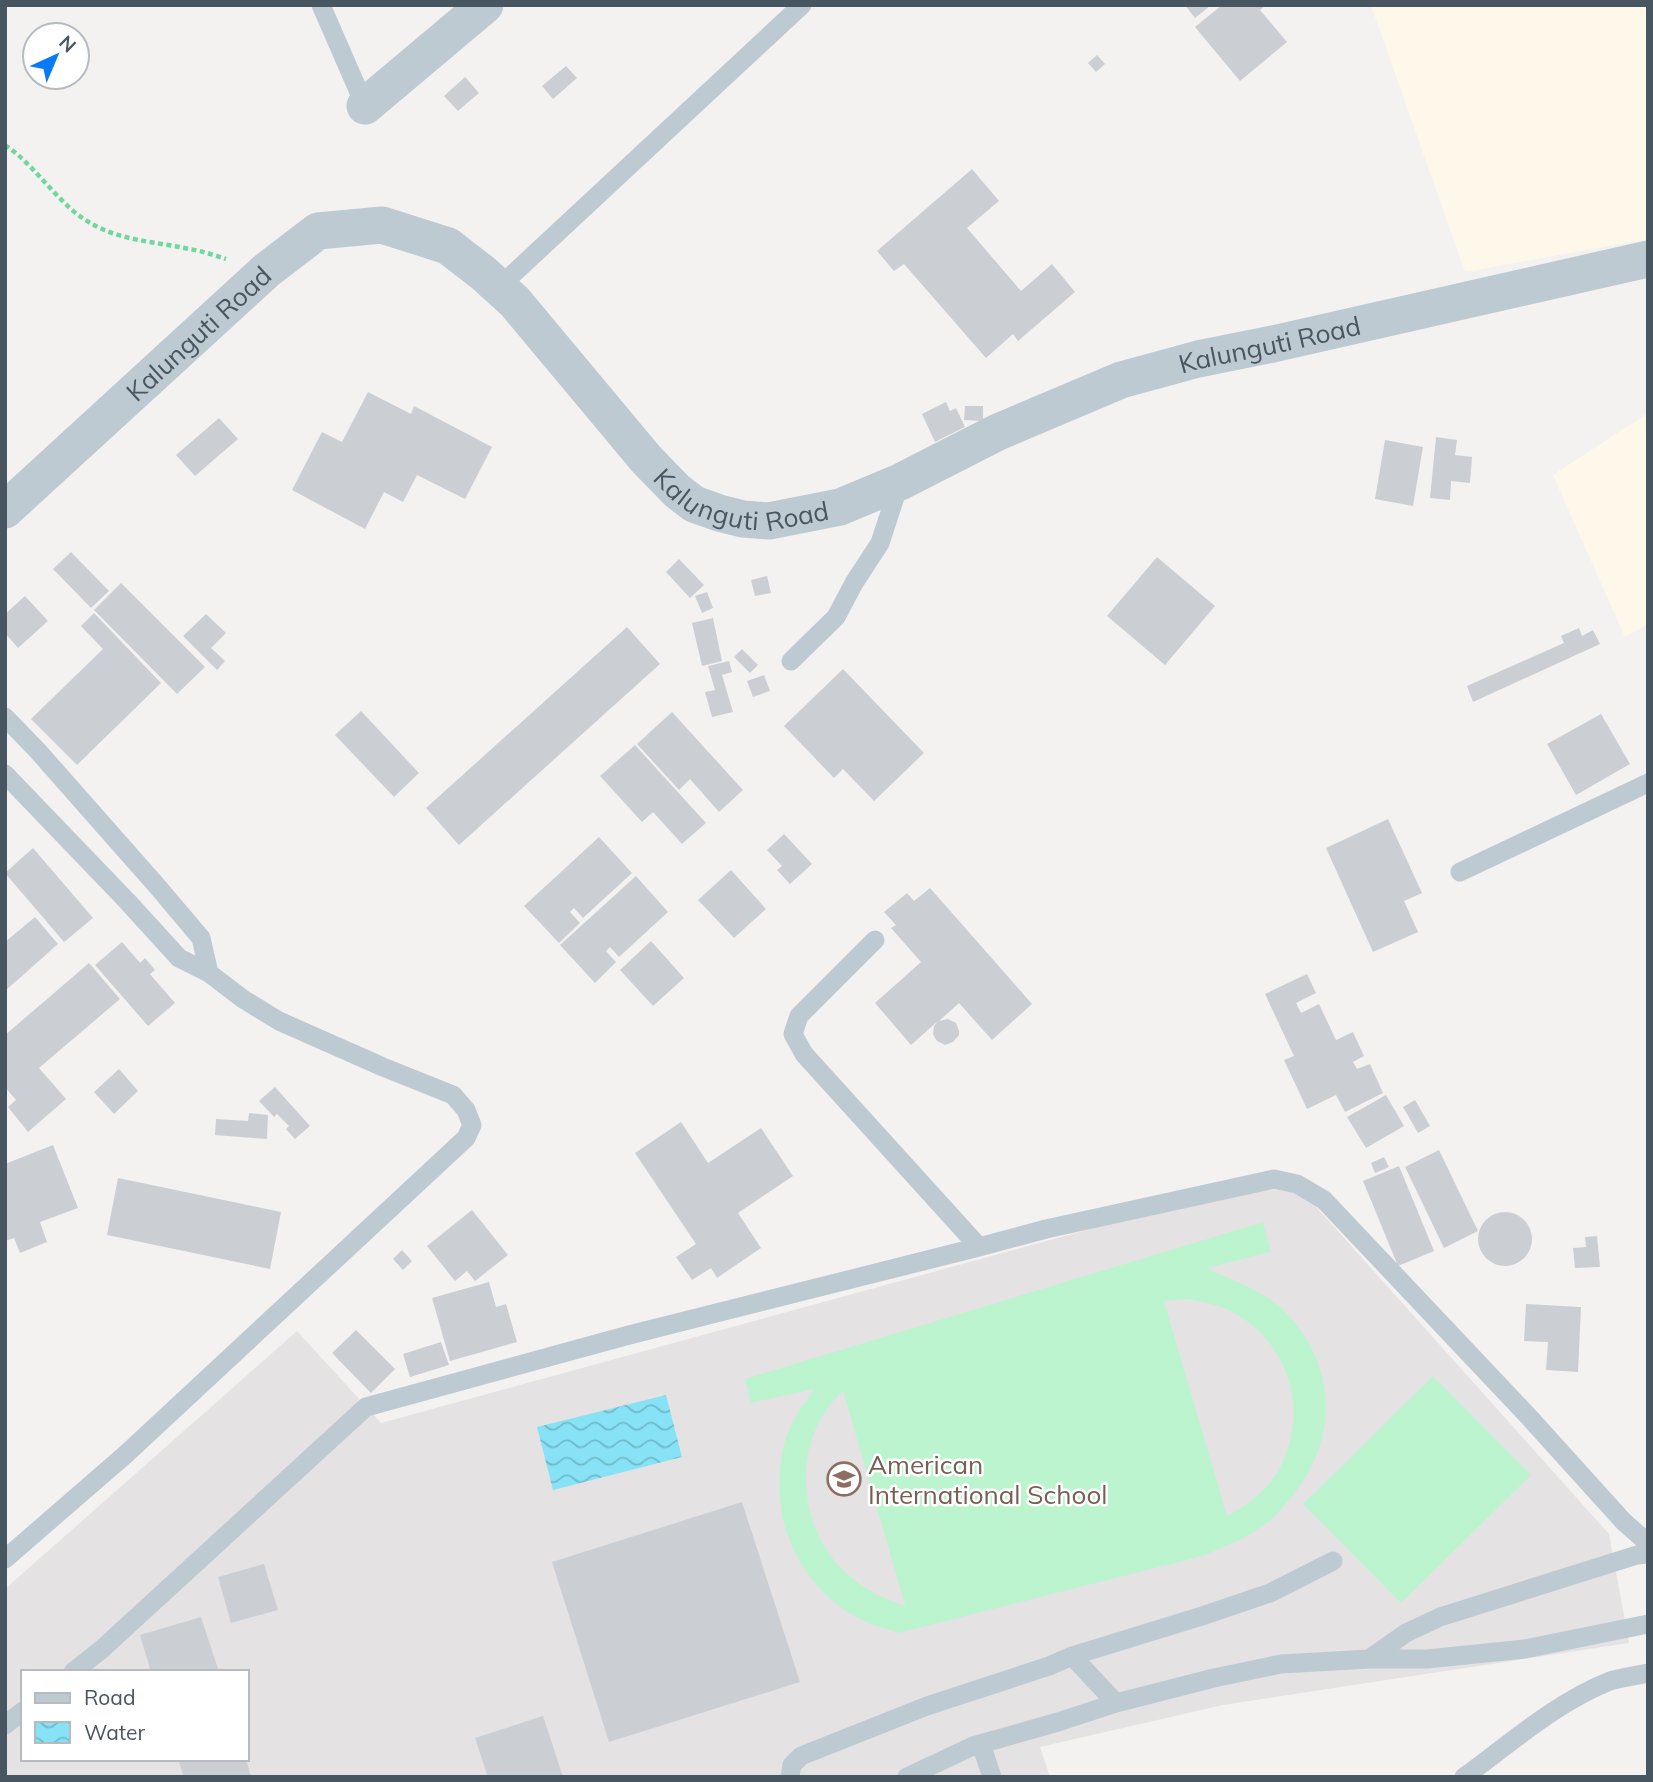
<svg xmlns="http://www.w3.org/2000/svg" width="1653" height="1782" font-family="Mulish,sans-serif">
	<defs>
		<pattern id="water-waves" width="16" height="10" patternUnits="userSpaceOnUse" patternTransform="scale(1.75)"><rect width="16" height="10" fill="#87e2f5"/><path d="M0 5q4-4 8 0t8 0" fill="none" stroke="#70baca"/></pattern>
	</defs>
	<rect width="100%" height="100%" fill="#f4f1f1"/>
	<!-- commercial -->
	<path fill="#fef8eb" d="M1371 5H1648V239L1465 272Z
		M1648 413V624L1625 637 1553 475Z"/>
	<!-- education -->
	<path fill="#e5e2e3" fill-rule="evenodd" d="M1266 1181 1311 1201 1609 1534 1629 1643 1223 1705 1040 1747 1050 1777H5V1589L297 1331 381 1423ZM23 1672H247V1759H23Z"/>
	<!-- pitch -->
	<path fill="#bdf4d0" fill-rule="evenodd" d="M1263 1222 1271 1252 1207 1268C1230 1280 1258 1288 1278 1305 1339 1360 1341 1441 1288 1501 1281 1509 1274 1518 1265 1524 1247 1538 1224 1547 1203 1556L899 1633C882 1628 865 1623 849 1613 790 1575 765 1502 787 1435 793 1418 804 1404 814 1389L751 1403 745 1379ZM1188 1299C1204 1302 1220 1305 1234 1313 1291 1344 1310 1415 1278 1471 1267 1491 1247 1505 1227 1516L1164 1301ZM843 1391 905 1605V1606C882 1598 862 1588 844 1571 795 1524 792 1437 843 1391Z
		M1433 1376 1531 1475 1401 1603 1303 1504Z"/>
	<!-- water -->
	<path fill="url(#water-waves)" d="M666 1395 682 1457 553 1490 537 1427Z"/>
	<!-- building -->
	<path fill="#cbcfd4" d="M1185 5H1211L1195 18Z
		M1222 5H1266L1260 10 1287 42 1240 81 1195 27Z
		M1097 55 1105 64 1096 72 1088 63Z
		M566 66 577 78 553 99 542 86Z
		M465 77 479 93 458 111 444 96Z
		M972 169 999 201 967 228 1021 291 1052 264 1075 292 1018 341 1013 334 986 358 904 264 894 271 877 251Z
		M368 392 411 414 414 406 492 447 465 499 417 475 403 502 384 492 365 529 292 490 322 432 342 442Z
		M946 402 950 411 956 408 965 427 935 442 922 414Z
		M965 406H983V421L964 420Z
		M219 418 238 439 195 476 176 455Z
		M1436 437 1457 440 1455 455 1472 457 1470 483 1451 481 1450 500 1430 498Z
		M1385 440 1423 447 1413 506 1375 499Z
		M71 552 109 591 91 608 53 569Z
		M1157 557 1215 606 1165 665 1107 616Z
		M679 559 704 585 690 598 666 572Z
		M767 576 771 593 755 596 751 580Z
		M121 583 205 667 177 694 94 610Z
		M707 592 713 608 702 613 695 596Z
		M25 596 48 621 18 648 5 633V614Z
		M94 613 161 683 77 765 31 719 103 649 81 626Z
		M206 614 226 633 211 648 225 661 217 670 183 636Z
		M713 618 722 661 702 666 692 623Z
		M627 627 660 664 459 845 426 808Z
		M1579 628 1582 636 1593 630 1600 644 1473 702 1467 686 1564 643 1561 636Z
		M742 649 758 665 750 673 734 657Z
		M729 661 732 672 722 675 733 712 712 717 705 692 715 690 708 666Z
		M843 669 924 753 874 801 843 769 834 778 784 726Z
		M764 675 770 691 753 697 747 681Z
		M361 711 419 773 394 797 335 735Z
		M672 712 743 790 719 812 690 779 679 790 637 744Z
		M1601 714 1630 764 1576 795 1547 744Z
		M635 745 706 823 682 844 653 812 642 822 600 776Z
		M1388 819 1422 893 1404 901 1418 932 1373 952 1326 848Z
		M784 834 812 864 790 884 777 870 782 866 767 850Z
		M599 837 632 873 583 918 574 908 570 912 580 923 559 943 524 906Z
		M33 848 93 918 64 942 5 873Z
		M731 870 766 909 734 938 698 900Z
		M636 876 668 912 619 957 610 947 606 951 616 962 595 983 560 945Z
		M930 888 1032 1004 992 1040 959 1003 939 1021 948 1019 956 1023 959 1031V1035L953 1042 945 1045 937 1041 935 1038 933 1034 934 1026 938 1021 911 1045 875 1003 921 962 891 928 896 925 884 912 907 893 914 901Z
		M35 917 58 944 5 991V942Z
		M651 941 684 978 653 1006 620 970Z
		M122 942 140 963 145 958 155 970 150 974 175 1003 148 1026 95 965Z
		M89 963 120 999 39 1068 66 1099 28 1132 8 1107 16 1100 5 1087V1035Z
		M1307 974 1316 993 1296 1003 1301 1013 1319 1004 1336 1040 1353 1032 1364 1056 1353 1062 1357 1069 1370 1064 1383 1093 1345 1112 1336 1095 1307 1109 1284 1060 1294 1056 1265 994Z
		M119 1069 138 1091 114 1114 94 1092Z
		M275 1087 310 1126 295 1139 286 1129 289 1126 277 1114 274 1117 259 1101Z
		M1386 1095 1404 1126 1366 1148 1347 1117Z
		M1415 1100 1430 1126 1418 1133 1403 1107Z
		M249 1113 268 1115 267 1139 215 1135 216 1119 248 1121Z
		M681 1122 708 1163 761 1128 793 1176 738 1213 761 1248 717 1278 711 1268 692 1280 676 1257 696 1244 635 1153Z
		M53 1145 78 1208 40 1222 47 1242 20 1253 14 1238 5 1241V1164Z
		M1439 1150 1478 1231 1444 1248 1405 1167Z
		M1384 1157 1389 1167 1375 1173 1371 1163Z
		M1399 1166 1434 1251 1398 1266 1363 1181Z
		M118 1178 281 1212 270 1269 107 1235Z
		M472 1210 508 1255 475 1281 467 1271 455 1281 427 1246Z
		M1478 1239a27 27 0 1 1 54 0a27 27 0 1 1-54 0Z
		M1597 1236 1600 1267 1575 1268 1573 1248 1586 1247 1585 1237Z
		M402 1250 412 1261 403 1270 393 1259Z
		M489 1282 496 1307 506 1304 517 1342 450 1361 432 1298Z
		M1526 1304 1581 1307 1578 1372 1546 1370 1548 1342 1524 1341Z
		M356 1330 395 1369 371 1393 332 1353Z
		M441 1342 449 1365 410 1377 403 1354Z
		M742 1502 800 1682 609 1742 552 1562Z
		M264 1564 278 1610 231 1623 218 1577Z
		M201 1617 219 1672H151L140 1635Z
		M543 1716 563 1777H488L475 1738Z
		M178 1759H246L251 1777H184Z"/>
	<g fill="none" stroke-linecap="round" stroke-linejoin="round">
		<!-- path -->
		<path stroke="#72d6a0" stroke-width="4.5" stroke-dasharray="5 3.5" stroke-linecap="butt" d="M5 145C38 167 60 208 94 225 123 241 158 242 189 249 202 251 214 255 226 259"/>
		<!-- service -->
		<path stroke="#becad2" stroke-width="19" d="M321 5 365 106
			M499 287 802 5
			M791 661 836 617 854 583 880 543 900 482
			M5 717 37 750 157 886 201 938 209 973
			M5 774 127 901 179 958 209 973 243 999 279 1021 383 1067 453 1095 466 1110 472 1125 466 1138 423 1178 125 1455 5 1559
			M1460 872 1648 783
			M875 940 799 1016 793 1034 804 1054 979 1247
			M1072 1656 1202 1616 1270 1593 1333 1561
			M1369 1659 1406 1633 1440 1617 1637 1555 1648 1554
			M73 1672 102 1649 366 1407 629 1335 979 1247 1046 1229 1274 1179 1297 1184 1324 1200 1529 1417 1624 1522 1648 1543
			M5 1725 23 1711
			M981 1744 992 1777
			M790 1777 792 1765 801 1756 927 1706 1049 1666 1072 1656 1116 1703
			M907 1777 973 1746 1058 1722 1116 1703 1214 1678 1281 1664 1369 1659H1427L1525 1649 1648 1624
			M1464 1777C1511 1743 1555 1703 1610 1681 1622 1677 1636 1676 1648 1673"/>
		<!-- minor -->
		<g stroke="#becad2" stroke-width="37">
			<path d="M365 106 485 5"/>
			<path id="s1" d="M5 510 267 270 318 231 382 225 448 246 483 273 515 302 646 459 677 491 694 504 719 513 743 519 769 521 840 507 900 482 998 432 1121 380 1198 359 1273 344 1648 259"/>
		</g>
	</g>
	<!-- icons -->
	<defs>
		<symbol id="school-ring" viewBox="-11 -11 22 22"><circle r="9.5" fill="#fff" stroke="#8d6e63" stroke-width="1.5"/><path d="M0-5L7-2L0 1L-7-2ZM-4 1L0 2.5L4 1V4Q0 6-4 4Z" fill="#8d6e63"/></symbol>
	</defs>
	<g fill-rule="evenodd">
		<use href="#school-ring" x="825" y="1460" width="38" height="38"/>
	</g>
	<g text-anchor="middle" dominant-baseline="central" stroke-width="5" stroke-linejoin="round" paint-order="stroke">
		<!-- street labels -->
		<g font-size="26" fill="#475661" stroke="#fff">
			<text stroke="none"><textPath href="#s1" startOffset="262">Kalunguti Road</textPath></text>
			<text stroke="none"><textPath href="#s1" startOffset="1522">Kalunguti Road</textPath></text>
			<text stroke="none"><textPath href="#s1" startOffset="956">Kalunguti Road</textPath></text>
		</g>
		<!-- education labels -->
		<g font-size="26" fill="#785e54" stroke="#fff" text-anchor="start">
			<text x="868" y="1464">American<tspan x="868" dy="30">International School</tspan></text>
		</g>
	</g>
	<!-- border -->
	<rect width="1653" height="1782" fill="none" stroke="#475661" stroke-width="14"/>
	<!-- legend -->
	<rect x="21" y="1670" width="228" height="91" fill="#ffffff" stroke="#b5bbc0" stroke-width="2"/>
	<rect x="35" y="1693" width="35" height="10" fill="#becad2" stroke="#b5bbc0" stroke-width="2"/>
	<text x="84" y="1705" font-size="21" fill="#475661">Road</text>
	<rect x="35" y="1722" width="35" height="21" fill="url(#water-waves)" stroke="#b5bbc0" stroke-width="2"/>
	<text x="84" y="1740" font-size="21" fill="#475661">Water</text>
	<!-- north arrow -->
	<g transform="translate(56 56) rotate(44)"><circle r="33" fill="#ffffff" stroke="#b5bbc0" stroke-width="2"/>
	<path d="M0-5L12 26L0 18L-12 26Z" fill="#097af7"/>
	<text y="-10" font-size="19" font-weight="bold" text-anchor="middle" fill="#475661">N</text>
	</g>
</svg>
